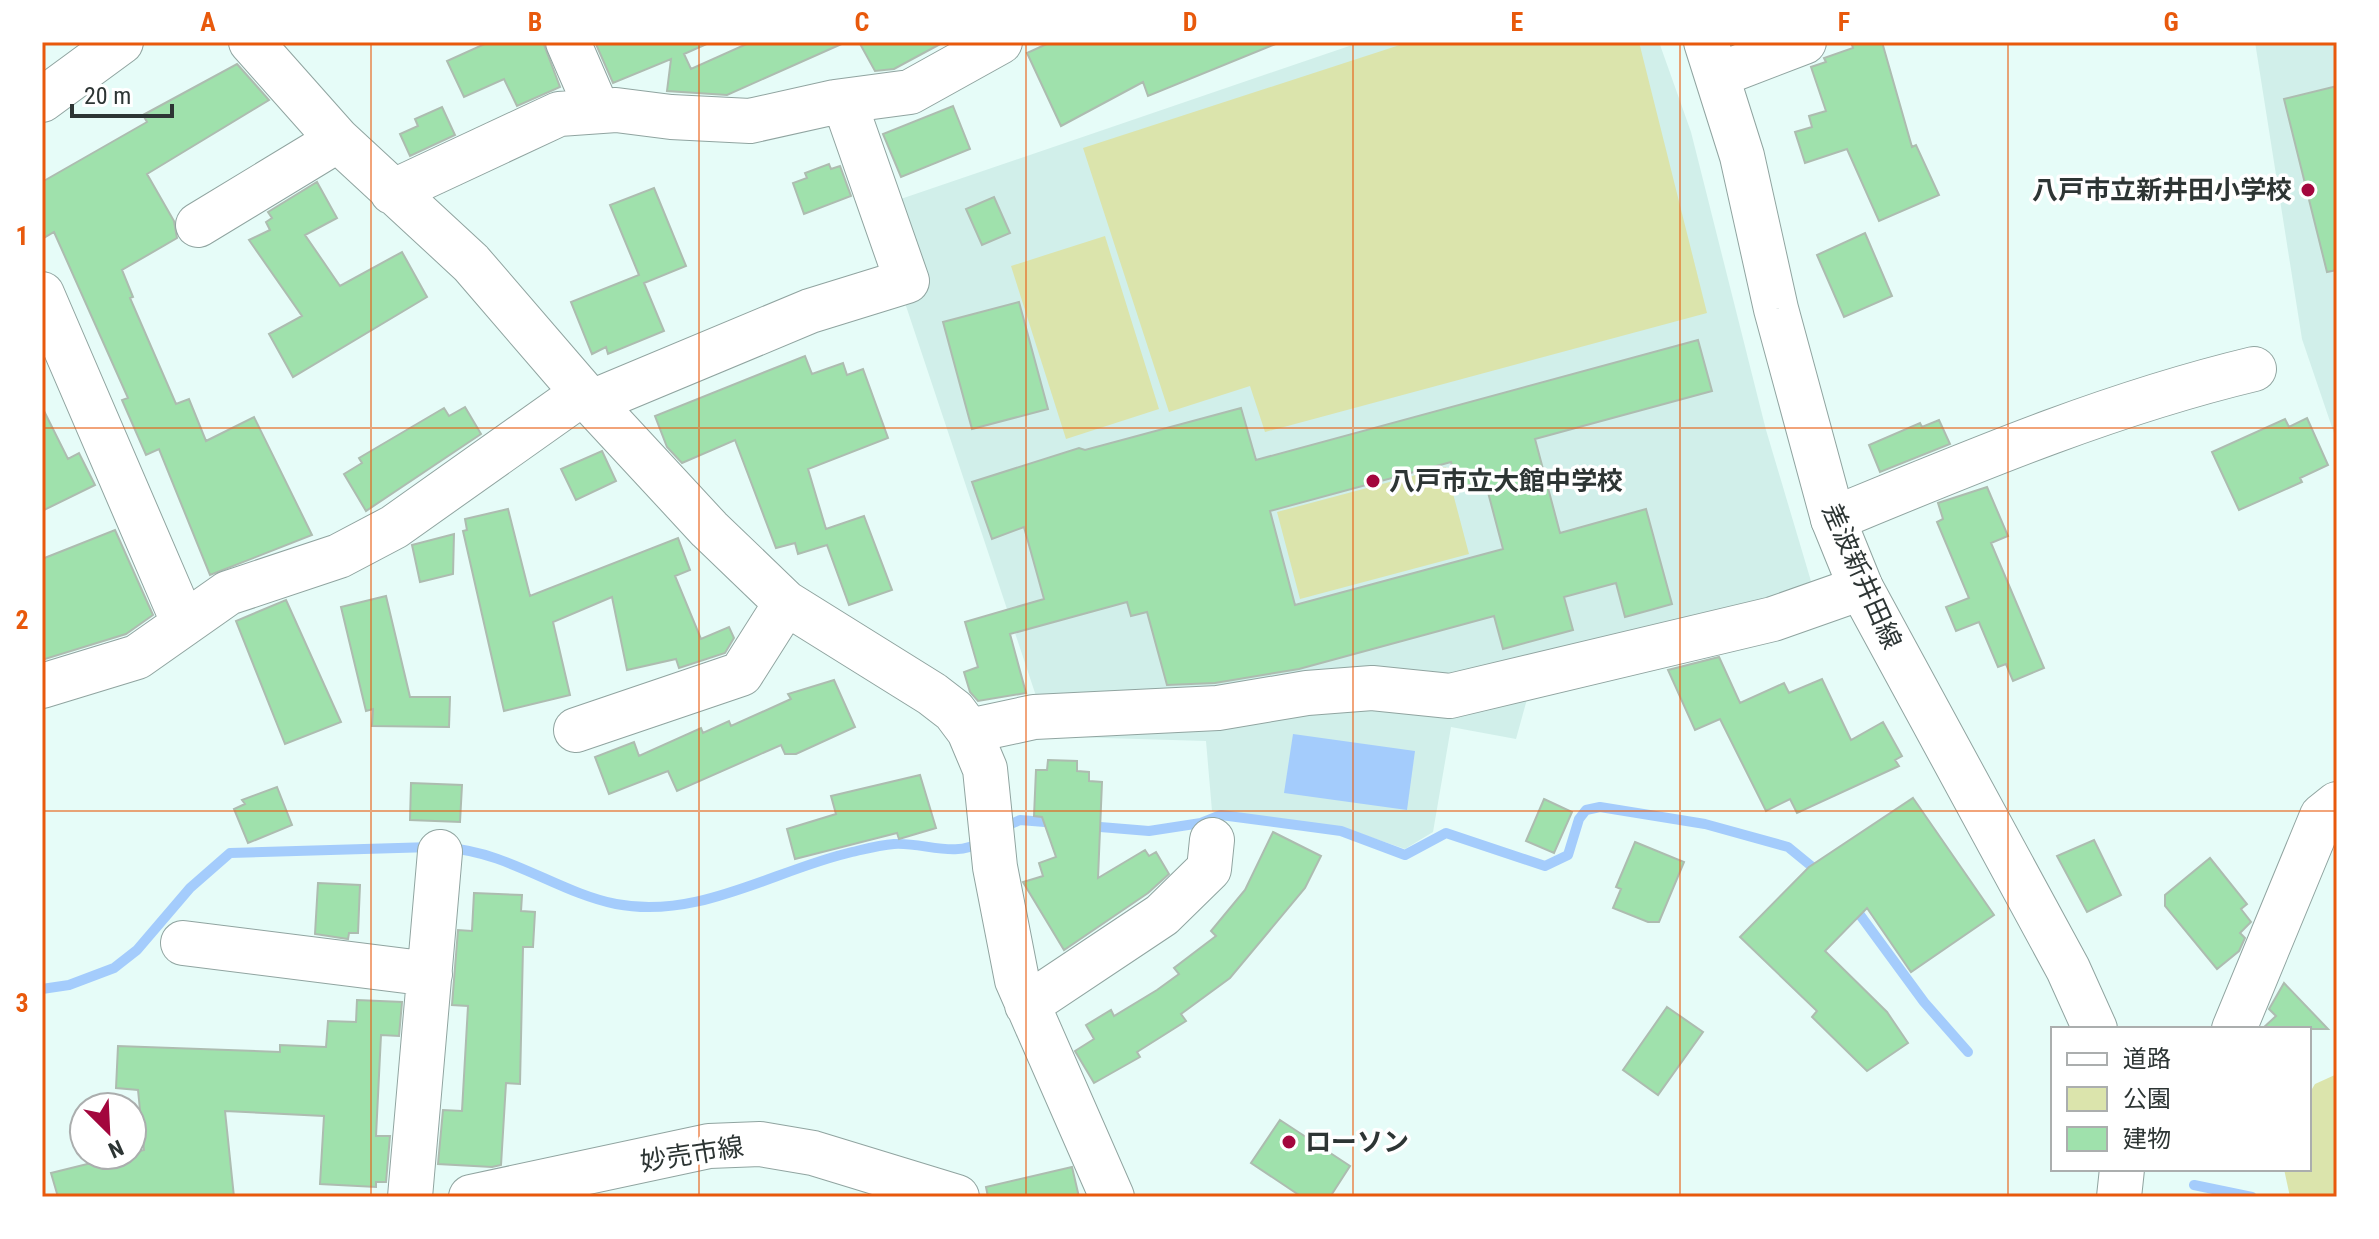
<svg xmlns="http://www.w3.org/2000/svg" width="2379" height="1239" font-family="'Roboto Condensed','Noto Sans JP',sans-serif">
	<rect width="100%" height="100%" fill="#e6fcf8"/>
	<!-- built -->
	<path fill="#d1efea" d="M1361 42H1659L1691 132 1766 430 1819 608 1529 692 1516 739 1451 727 1433 832 1405 849 1344 828 1212 811 1206 741 1037 736 1038 702 902 294 889 203Z
		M2255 42H2337V442L2302 339Z"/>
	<!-- green -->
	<path fill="#dbe4ac" d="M1409 42H1639L1707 313 1265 432 1250 386 1169 412 1083 148Z
		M1105 236 1159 409 1066 439 1011 266Z
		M1446 467 1469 554 1300 599 1277 512Z
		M2337 1074V1197H2290L2284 1169H2309V1094L2315 1084Z"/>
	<!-- water -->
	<path fill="#a4ccfc" d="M1293 734 1415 751 1407 810 1284 793Z"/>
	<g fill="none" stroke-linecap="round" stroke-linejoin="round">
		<!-- stream -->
		<path stroke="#a4ccfc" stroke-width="10" d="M1088 826 1149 831 1201 823 1221 815 1341 831 1405 855 1446 833 1545 866 1568 855 1579 819 1586 810 1600 807 1705 824 1788 847 1821 874
			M1002 828 1020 820 1057 823
			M448 848C508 852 560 893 616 904 699 920 774 870 852 852 865 849 880 845 894 844 924 842 956 859 982 841
			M1852 904 1924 1002 1968 1052
			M42 989 69 985 114 968 137 950 190 888 230 853 432 847
			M2194 1185 2252 1197"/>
	</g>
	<!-- building -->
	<path fill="#9fe1ac" stroke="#adbcb0" stroke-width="2" fill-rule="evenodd" d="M489 42H543L560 87 517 106 504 79 464 97 447 61Z
		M595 42H711L684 54 691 69 751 42H846L727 95 667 91 671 59 613 83Z
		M859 42H944L894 69 875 71Z
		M1051 42H1278V43L1148 96 1143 82 1061 126 1027 53Z
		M1851 42H1882L1912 147 1916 145 1939 195 1879 221 1847 149 1805 163 1795 132 1812 127 1809 116 1826 111 1811 67 1826 62 1824 58 1853 48Z
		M237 64 269 100 147 174 174 221 177 238 122 270 133 297 130 298 176 404 189 399 206 441 254 417 312 535 210 575 159 449 146 455 122 400 128 398 54 232 42 239V182L147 122 143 115Z
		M2337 86V270L2327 272 2284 99Z
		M953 106 970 149 901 177 883 134Z
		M442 107 455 135 410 156 400 134 418 126 415 119Z
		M829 164 831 169 840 166 851 196 804 214 793 183 807 178 805 173Z
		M317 182 337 218 305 235 340 286 402 252 427 297 293 377 269 334 302 316 249 240 270 230 266 222 272 218 268 212Z
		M654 188 686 266 644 283 664 331 608 354 606 347 592 354 571 302 639 275 610 205Z
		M994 197 1010 233 982 245 966 209Z
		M1865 233 1892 296 1844 317 1817 255Z
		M1019 302 1048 409 972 429 943 322Z
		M1698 340 1712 391 1535 439 1560 533 1646 509 1672 604 1625 617 1616 583 1564 597 1573 630 1503 649 1494 616 1299 669 1215 683 1167 685 1147 612 1131 616 1127 602 1010 634 1026 693 978 701 970 692 964 672 978 667 965 622 1044 599 1024 527 992 539 972 482 1079 448 1085 450 1241 408 1256 460ZM1451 462 1458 488 1485 481 1503 549 1295 605 1270 511Z
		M805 356 812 374 843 363 847 375 863 369 888 438 808 469 826 529 864 516 892 590 849 605 827 545 798 554 795 543 776 548 735 440 682 463 667 447 655 416Z
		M42 407 68 459 79 453 95 485 42 511Z
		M465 407 481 434 366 511 344 474 362 463 359 458 444 408 449 416Z
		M2307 418 2328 465 2300 478 2302 482 2239 510 2212 452 2285 419 2289 427Z
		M1939 420 1950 444 1880 472 1869 445 1920 423 1922 427Z
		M602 451 616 481 576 500 561 469Z
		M1987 487 2008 536 1991 543 2044 668 2013 681 2006 664 1998 667 1979 622 1956 631 1946 607 1969 598 1937 522 1943 519 1938 503Z
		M508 509 530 596 678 538 690 570 675 576 701 639 729 627 734 638 725 653 679 668 676 659 627 670 612 597 553 622 570 695 504 711 463 531 467 530 465 519Z
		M115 530 153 615 126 634 42 660V559Z
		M454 534 453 574 420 582 412 545Z
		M386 596 410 697H450L449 727 372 726 373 709 366 711 341 607Z
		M286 600 341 722 285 744 236 621Z
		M1719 657 1740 703 1784 683 1789 693 1822 679 1851 740 1883 722 1902 756 1895 760 1899 766 1797 813 1790 799 1766 811 1720 719 1695 730 1668 670Z
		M834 680 855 727 796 754H785L781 745 677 791 668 771 609 794 595 757 634 742 639 756 701 728 703 733 729 721 731 726 791 699 788 694Z
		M1048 760 1077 761V771L1089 772V781L1102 782 1098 878 1145 850 1149 856 1156 852 1169 874 1148 893 1064 950 1023 882 1043 876 1039 863 1056 857 1042 817 1034 816 1036 770H1047Z
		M920 775 936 828 899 839 897 833 795 859 787 829 836 814 831 796Z
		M411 783 462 785 460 822 410 820Z
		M277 787 292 825 248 843 234 809 245 804 242 800Z
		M1913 798 1994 915 1911 972 1867 908 1825 951 1887 1012 1908 1043 1867 1071 1812 1017 1817 1011 1740 937 1809 867Z
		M1544 799 1572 812 1554 853 1526 841Z
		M1273 832 1321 856 1305 888 1230 978 1181 1014 1186 1021 1137 1052 1140 1057 1094 1083 1075 1051 1094 1039 1086 1025 1111 1010 1114 1016 1157 990 1179 974 1174 968 1216 936 1211 931 1245 890Z
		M2094 840 2121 895 2087 912 2057 856Z
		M1635 842 1684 862 1659 922H1648L1613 908 1621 889 1616 887Z
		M2210 858 2247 904 2241 909 2251 922 2240 933 2245 938 2239 951 2217 969 2165 906V895Z
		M318 883 360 885 358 933H349L348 939 315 934Z
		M474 893 522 895 521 911 535 912 533 947H523L520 1084 506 1083 501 1165 492 1167 438 1164 443 1110 462 1111 468 1006 452 1005 458 930 472 931Z
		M2284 983 2328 1029H2262L2276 1016 2269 1009Z
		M357 1000 402 1002 399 1036 381 1035 376 1136H390L386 1182H376V1187L320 1184 324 1116 225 1111 234 1197H58L51 1173 144 1150 138 1090 116 1088 118 1046 280 1052V1045L326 1047 328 1021 356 1022Z
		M1667 1007 1703 1032 1658 1095 1623 1070Z
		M1280 1120 1350 1166 1330 1197H1302L1251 1163Z
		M1072 1167 1079 1197H988L986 1187Z"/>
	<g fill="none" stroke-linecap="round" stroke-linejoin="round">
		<defs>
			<path id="minor" d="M251 42 338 140 471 263 583 393 709 529 786 603 932 694 954 711 969 731 985 769 995 867 1017 980 1112 1197
				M568 42 597 109
				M1718 75 1804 42
				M42 100 121 42
				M392 192 559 114 616 110 671 117 750 121 835 102 910 92 1000 42
				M198 225 338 140
				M42 294 184 624
				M592 402 810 311 907 281 844 101
				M1833 519C1971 462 2108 404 2254 369
				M42 686 137 657 228 593 339 556 394 527 583 393
				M576 730 741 674 786 603
				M969 731 1034 717 1218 708 1307 693 1372 688 1450 696 1773 619 1861 588
				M183 943 430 974
				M1027 1005 1162 915 1209 869 1212 840
				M2234 1029 2322 816 2337 804
				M410 1197 440 852"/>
			<path id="major" d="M1706 42 1742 156 1776 309 1833 519 1861 588 2068 969 2095 1029
				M471 1197 709 1146 760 1144 813 1153 957 1197
				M2119 1197 2122 1169"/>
		</defs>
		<!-- minor casing -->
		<use href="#minor" stroke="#90a4a0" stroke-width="46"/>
		<!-- major casing -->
		<use href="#major" stroke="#90a4a0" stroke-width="46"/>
		<!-- minor -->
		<use href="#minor" stroke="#fff" stroke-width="44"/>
		<!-- major -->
		<use href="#major" stroke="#fff" stroke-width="44"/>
	</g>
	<!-- grid -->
	<path fill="none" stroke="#e8590c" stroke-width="2" stroke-opacity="0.55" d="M371 42V1197M699 42V1197M1026 42V1197M1353 42V1197M1680 42V1197M2008 42V1197M42 428H2337M42 811H2337"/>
	<!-- markers -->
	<g fill="#a3063d" stroke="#fff" stroke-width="3">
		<circle cx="2308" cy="190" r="8"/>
		<circle cx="1373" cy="481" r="8"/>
		<circle cx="1289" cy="1142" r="8"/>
	</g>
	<g text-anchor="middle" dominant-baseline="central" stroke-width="7" stroke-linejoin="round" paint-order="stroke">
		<!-- poi labels -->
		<g font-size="26" font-weight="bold" fill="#2d3534" stroke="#fff" text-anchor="start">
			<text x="2292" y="190" text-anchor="end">八戸市立新井田小学校</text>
			<text x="1389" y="481">八戸市立大館中学校</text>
			<text x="1305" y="1142">ローソン</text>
		</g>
		<!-- street labels -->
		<g font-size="26" fill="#2d3534" stroke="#fff">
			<text transform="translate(1862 576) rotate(66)">差波新井田線</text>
			<text transform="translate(692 1154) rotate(-9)">妙売市線</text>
		</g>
	</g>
	<!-- border -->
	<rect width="2379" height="1239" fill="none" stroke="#ffffff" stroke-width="88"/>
	<!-- legend -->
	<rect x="2051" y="1027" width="260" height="144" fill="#ffffff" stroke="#abaeae" stroke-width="2"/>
	<rect x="2067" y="1053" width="40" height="12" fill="#ffffff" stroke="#abaeae" stroke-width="2"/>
	<text x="2123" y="1067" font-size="24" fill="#2d3534">道路</text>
	<rect x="2067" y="1087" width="40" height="24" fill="#dbe4ac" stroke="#abaeae" stroke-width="2"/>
	<text x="2123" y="1107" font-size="24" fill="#2d3534">公園</text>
	<rect x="2067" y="1127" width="40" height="24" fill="#9fe1ac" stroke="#abaeae" stroke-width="2"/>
	<text x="2123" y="1147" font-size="24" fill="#2d3534">建物</text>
	<!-- north arrow -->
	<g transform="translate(108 1131) rotate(156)"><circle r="38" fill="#ffffff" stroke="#abaeae" stroke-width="2"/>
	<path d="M0-6L14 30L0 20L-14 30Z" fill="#a3063d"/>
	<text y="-12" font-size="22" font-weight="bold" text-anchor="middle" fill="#2d3534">N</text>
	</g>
	<!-- scale -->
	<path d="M72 104v12h100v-12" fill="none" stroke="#2d3534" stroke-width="4"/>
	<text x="84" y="104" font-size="24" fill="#2d3534" stroke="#ffffff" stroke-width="6" paint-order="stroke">20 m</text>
	<rect x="44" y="44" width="2291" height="1151" fill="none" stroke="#e8590c" stroke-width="3"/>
	<g font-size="26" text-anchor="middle" font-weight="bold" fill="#e8590c">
		<text x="208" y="31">A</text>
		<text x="535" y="31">B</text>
		<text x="862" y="31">C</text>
		<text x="1190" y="31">D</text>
		<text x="1517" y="31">E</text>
		<text x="1844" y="31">F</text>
		<text x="2171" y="31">G</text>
		<text x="22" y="245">1</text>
		<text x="22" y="629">2</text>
		<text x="22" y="1012">3</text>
	</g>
</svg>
